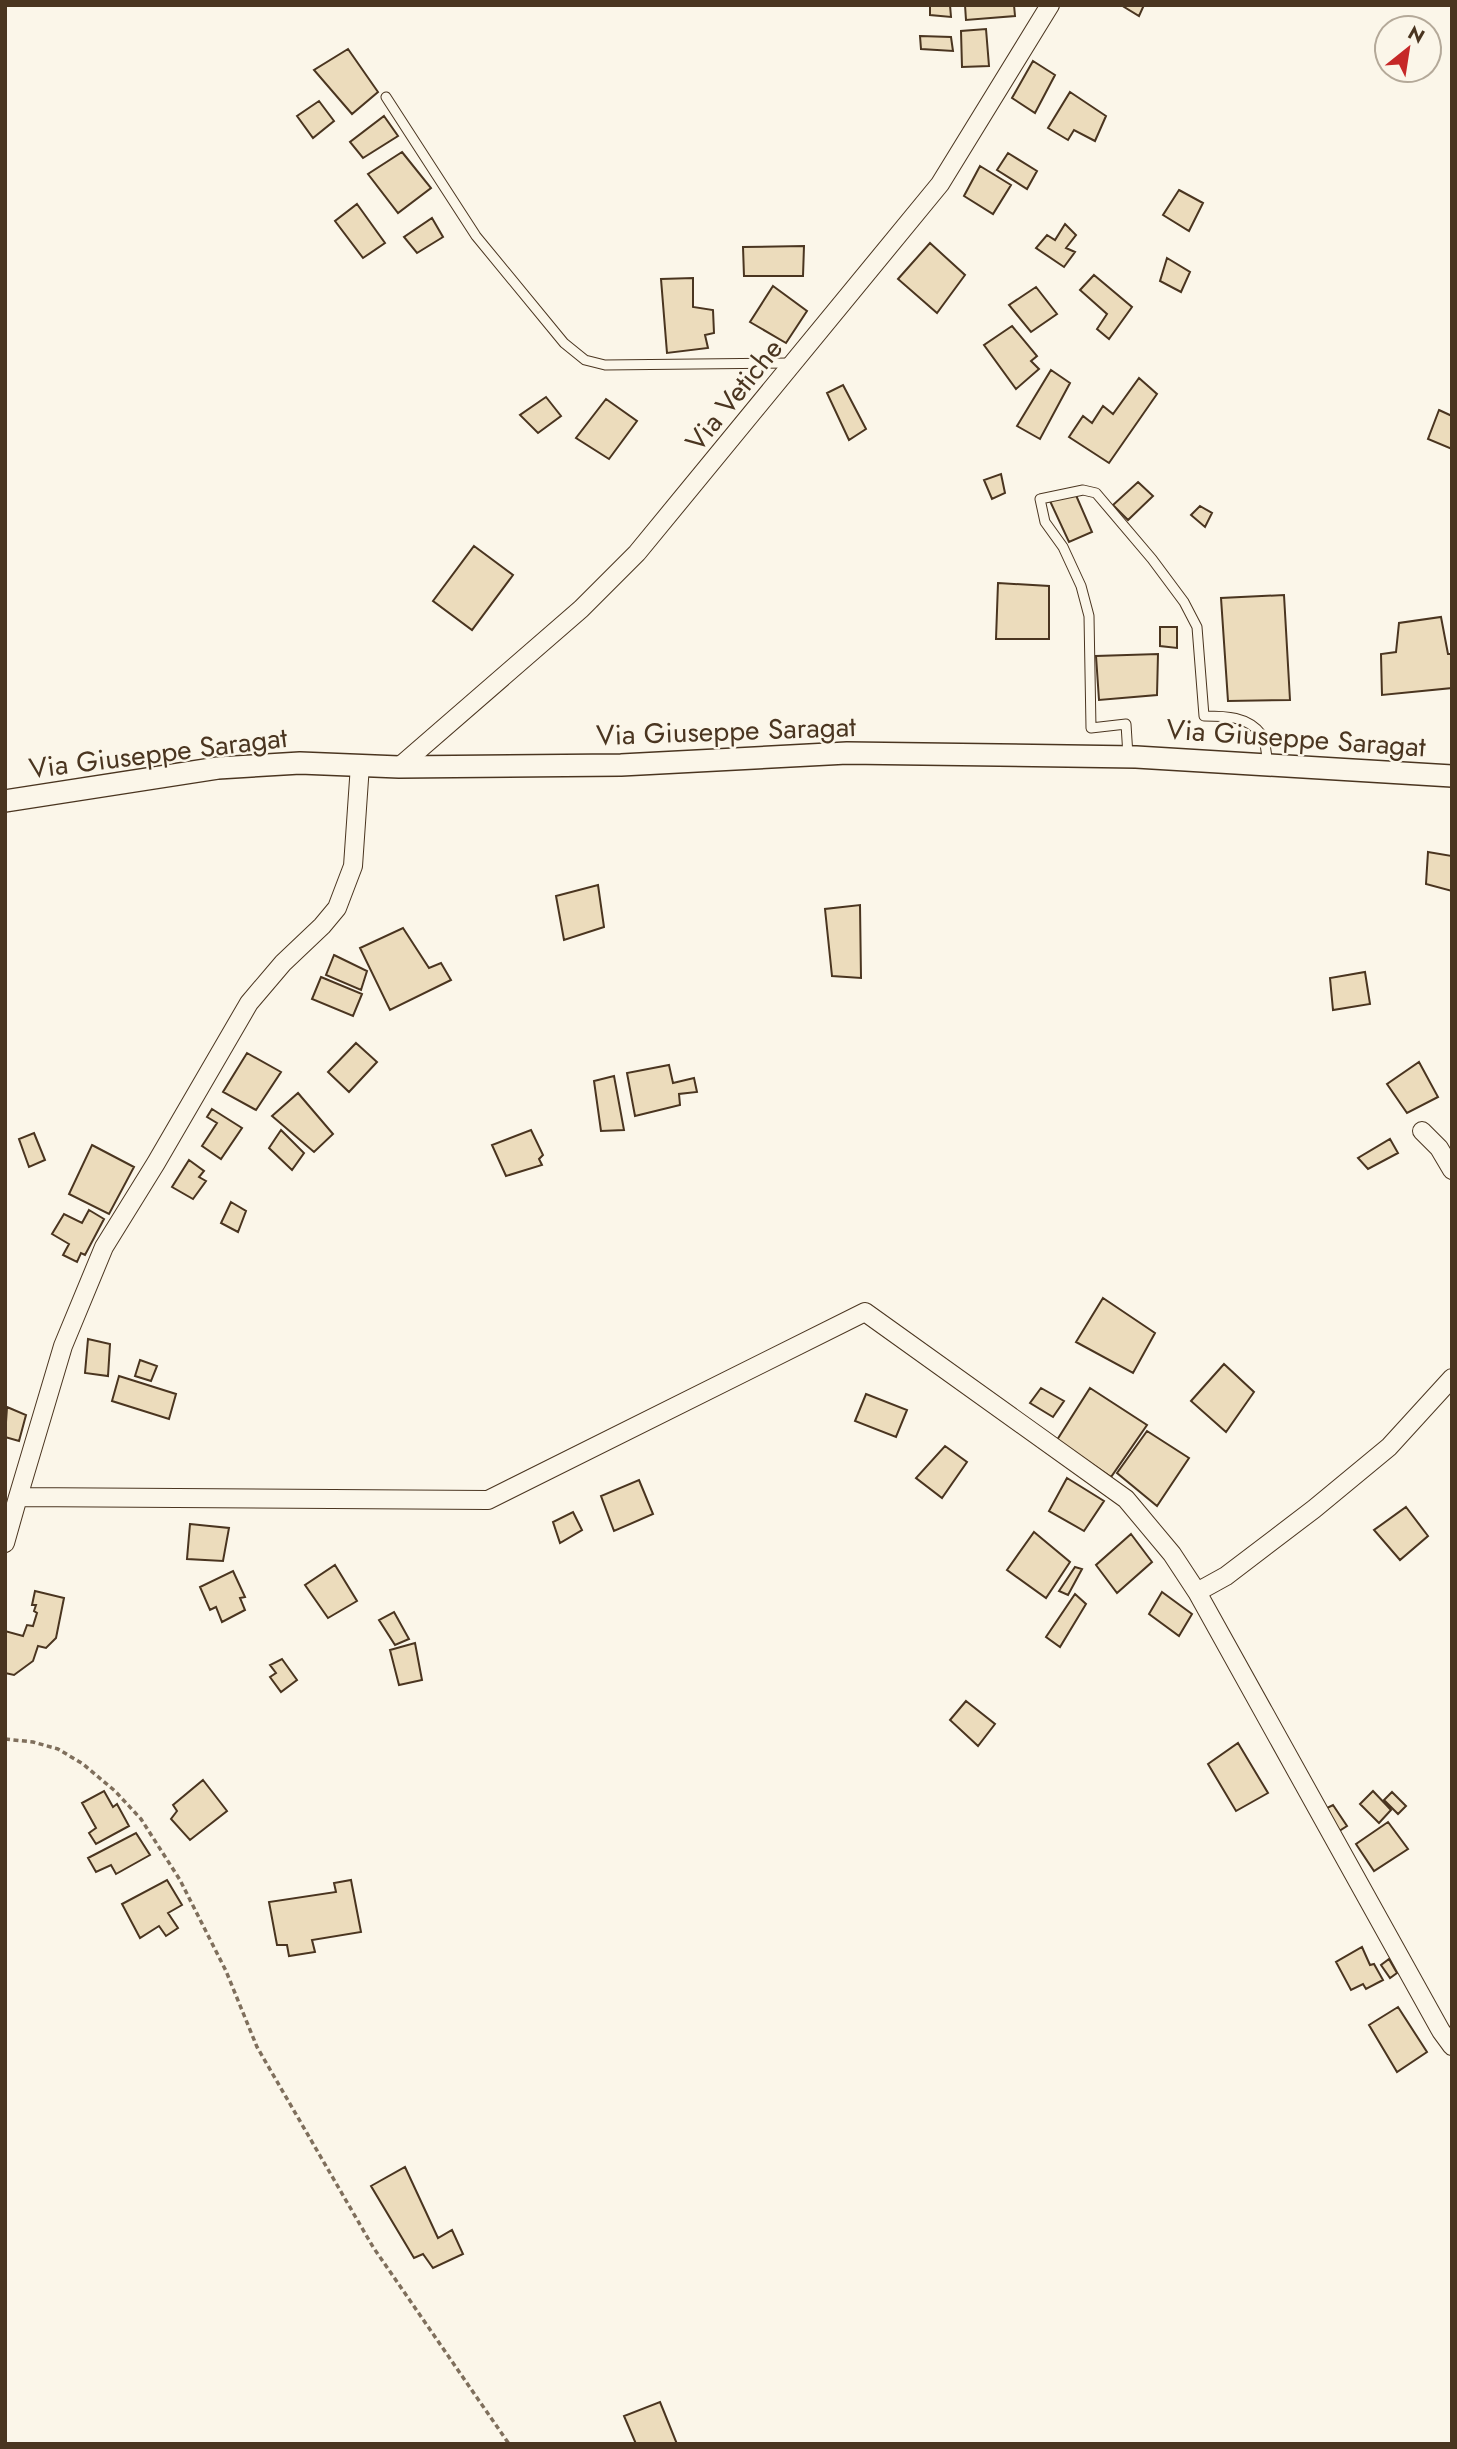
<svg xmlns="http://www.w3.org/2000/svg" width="1457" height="2449" font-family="Jost,sans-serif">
	<rect width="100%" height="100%" fill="#fbf6e9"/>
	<!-- building -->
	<path fill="#ecdcbc" stroke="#4a3520" stroke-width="2" d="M930 5H950L951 17 930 15Z
		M965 5H1014L1015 16 966 20Z
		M1121 5H1144L1139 16Z
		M986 29 989 66 962 67 961 31Z
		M920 36 951 37 953 51 921 49Z
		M348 49 378 92 352 114 314 70Z
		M1033 61 1055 75 1035 113 1012 98Z
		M1070 92 1106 116 1095 141 1074 130 1068 140 1048 128Z
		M319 101 334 121 313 138 297 116Z
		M384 116 398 136 363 158 350 142Z
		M402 152 431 188 398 213 368 174Z
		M1008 153 1037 171 1027 189 997 170Z
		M980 166 1011 185 993 214 964 196Z
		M1179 190 1203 203 1189 231 1163 215Z
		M357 204 385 243 363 258 335 221Z
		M432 218 443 237 417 253 404 237Z
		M1065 224 1076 235 1066 248 1075 252 1064 267 1036 248 1047 235 1055 240Z
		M930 243 965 275 937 313 898 279Z
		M804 246 803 276H744L743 247Z
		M1167 258 1190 272 1181 292 1160 281Z
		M1094 275 1132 307 1109 339 1097 329 1107 314 1080 290Z
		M693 278V307L713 310 714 333 705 335 708 348 667 353 661 279Z
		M773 286 807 311 786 343 750 322Z
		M1036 287 1057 314 1031 332 1009 305Z
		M1012 326 1037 356 1031 361 1039 369 1016 389 984 345Z
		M1051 370 1070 383 1040 439 1017 426Z
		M1139 378 1157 394 1109 463 1069 437 1083 416 1092 423 1103 406 1113 414Z
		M843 385 866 429 849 440 827 393Z
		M546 397 561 416 538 433 520 415Z
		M606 399 637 421 609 459 576 438Z
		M1439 410 1452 416V449L1428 439Z
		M1001 474 1005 493 992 499 984 480Z
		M1138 482 1153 496 1128 520 1113 505Z
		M1075 493 1092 532 1069 542 1050 501Z
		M1200 506 1212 513 1205 527 1191 515Z
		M474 546 513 575 472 630 433 601Z
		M998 583 1049 586V639H996Z
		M1284 595 1290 700 1228 701 1221 598Z
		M1441 617 1448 654H1452V688L1382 695 1381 654 1396 652 1399 623Z
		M1160 627H1177V648L1160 646Z
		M1158 654 1157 695 1099 700 1096 656Z
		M1428 852 1452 856V891L1426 884Z
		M598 885 604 927 564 940 556 896Z
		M860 905 861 978 832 976 825 909Z
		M403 928 429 968 441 963 451 980 390 1010 360 948Z
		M334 955 367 971 361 990 326 975Z
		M1365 972 1370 1004 1333 1010 1330 978Z
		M321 977 362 994 353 1016 312 999Z
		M356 1043 377 1062 349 1092 328 1072Z
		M247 1053 281 1072 256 1110 223 1092Z
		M1419 1062 1438 1097 1407 1113 1387 1084Z
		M669 1065 673 1083 694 1078 697 1092 679 1094 680 1105 635 1116 627 1073Z
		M614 1076 624 1130 601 1131 594 1081Z
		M298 1093 333 1134 314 1152 272 1116Z
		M212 1109 242 1128 221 1159 202 1146 217 1123 207 1117Z
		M281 1130 304 1153 292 1170 269 1148Z
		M531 1130 543 1155 539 1159 542 1165 506 1176 492 1145Z
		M34 1133 45 1160 29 1167 19 1139Z
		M1390 1139 1398 1153 1368 1169 1358 1158Z
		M92 1145 134 1167 109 1214 69 1194Z
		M189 1160 204 1171 199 1177 206 1181 193 1199 172 1187Z
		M231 1202 246 1211 238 1232 221 1223Z
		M89 1210 104 1219 85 1255 81 1253 77 1262 63 1255 69 1244 52 1234 64 1214 82 1223Z
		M1103 1298 1155 1333 1133 1373 1076 1342Z
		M88 1339 110 1344 108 1376 85 1373Z
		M140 1360 157 1366 151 1381 135 1376Z
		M1224 1364 1254 1392 1226 1432 1191 1401Z
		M119 1376 176 1394 169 1419 112 1401Z
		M1041 1388 1064 1401 1053 1417 1030 1403Z
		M1090 1388 1147 1425 1111 1477 1057 1440Z
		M866 1394 907 1410 896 1437 855 1421Z
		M7 1407 26 1415 19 1441 5 1437Z
		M1147 1431 1189 1458 1157 1506 1117 1473Z
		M945 1446 967 1462 942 1498 916 1478Z
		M1067 1478 1104 1501 1084 1531 1049 1511Z
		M639 1480 653 1514 614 1531 601 1496Z
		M1406 1507 1428 1536 1400 1560 1374 1530Z
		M573 1512 582 1530 560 1543 553 1522Z
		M190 1524 229 1528 223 1561 187 1559Z
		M1034 1532 1070 1562 1046 1598 1007 1570Z
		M1131 1534 1152 1562 1117 1593 1096 1565Z
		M335 1565 357 1601 328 1618 305 1585Z
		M1075 1567 1082 1569 1068 1595 1059 1591Z
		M233 1571 245 1597 240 1598 245 1610 222 1622 216 1607 210 1610 200 1587Z
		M35 1591 64 1598 56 1638 46 1648 38 1646 33 1661 14 1675 5 1673V1631L23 1636 27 1625 33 1626 37 1613 34 1611 36 1605H32Z
		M1162 1592 1192 1614 1179 1636 1149 1614Z
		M1075 1594 1086 1604 1060 1647 1046 1637Z
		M394 1612 409 1639 395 1645 379 1620Z
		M415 1643 422 1680 399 1685 390 1650Z
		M282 1659 297 1680 281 1692 270 1677 276 1673 270 1665Z
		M966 1701 995 1724 978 1746 950 1720Z
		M1238 1743 1268 1793 1236 1811 1208 1764Z
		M203 1780 227 1811 190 1840 171 1819 177 1811 173 1805Z
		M104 1791 113 1807 117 1804 129 1826 96 1844 89 1833 96 1828 82 1803Z
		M1373 1791 1391 1810 1379 1823 1360 1804Z
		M1392 1792 1406 1806 1398 1814 1384 1800Z
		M1333 1805 1347 1826 1336 1833 1323 1810Z
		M1388 1822 1408 1849 1374 1871 1356 1844Z
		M136 1833 150 1855 116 1874 111 1865 96 1872 88 1858Z
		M167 1880 182 1905 168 1913 178 1928 166 1936 159 1926 140 1938 122 1904Z
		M351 1880 361 1932 312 1940 315 1952 289 1956 287 1945H277L269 1902 336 1892 334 1883Z
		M1362 1947 1370 1965 1374 1964 1383 1980 1366 1989 1363 1984 1351 1990 1336 1962Z
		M1389 1959 1397 1973 1390 1978 1381 1965Z
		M1398 2007 1427 2052 1397 2072 1369 2025Z
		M405 2167 438 2238 452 2230 463 2254 433 2268 423 2254 414 2258 371 2186Z
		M660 2402 677 2444H636L624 2416Z"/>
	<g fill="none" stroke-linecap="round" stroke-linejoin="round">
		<defs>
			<path id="service" d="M386 97 476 236 564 343 585 360 605 365 793 363
				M1128 756 1126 724 1091 728 1089 616 1081 586 1063 547 1045 522 1040 499 1083 490 1096 493 1152 559 1184 602 1197 627 1204 716C1225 716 1248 716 1262 735 1266 742 1266 755 1268 763"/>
			<path id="minor" d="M399 767 581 609 637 553 940 184 1050 5
				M1422 1131 1439 1148 1452 1170
				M18 1497 63 1346 104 1247 156 1163 249 1003 283 963 322 926 337 908 353 866 360 765
				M5 1543 18 1497 488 1500 865 1312 1126 1499 1172 1554 1197 1592 1441 2031 1452 2046
				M1197 1592 1226 1576 1314 1509 1389 1447 1452 1378"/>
			<path id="tertiary" d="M5 801 218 768 300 763 399 767 621 765 847 753 1136 757 1452 776"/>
		</defs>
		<!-- service casing -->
		<use href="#service" stroke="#4a3520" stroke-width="11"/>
		<!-- minor casing -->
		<use href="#minor" stroke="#4a3520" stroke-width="20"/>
		<!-- tertiary casing -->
		<use href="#tertiary" stroke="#4a3520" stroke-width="24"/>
		<!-- path -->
		<path stroke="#7f6f5c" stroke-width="3.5" stroke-dasharray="5 3.5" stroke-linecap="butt" d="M5 1739 33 1742 58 1749 83 1764 115 1791 141 1819 180 1880 226 1971 257 2047 373 2247 509 2444"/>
		<!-- service -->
		<use href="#service" stroke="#fbf6e9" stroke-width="9"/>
		<!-- minor -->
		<use href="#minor" stroke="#fbf6e9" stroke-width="18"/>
		<!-- tertiary -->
		<use href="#tertiary" stroke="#fbf6e9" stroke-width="21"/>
	</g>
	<g text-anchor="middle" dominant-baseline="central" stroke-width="5" stroke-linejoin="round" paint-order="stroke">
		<!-- street labels -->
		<g font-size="28" fill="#4a3520" stroke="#fbf6e9">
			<text transform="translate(734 395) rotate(-51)">Via Vetiche</text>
			<text transform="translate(726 731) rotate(-2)">Via Giuseppe Saragat</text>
			<text transform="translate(1296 738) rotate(4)">Via Giuseppe Saragat</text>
			<text transform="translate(158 753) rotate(-7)">Via Giuseppe Saragat</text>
		</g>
	</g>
	<!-- border -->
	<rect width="1457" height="2449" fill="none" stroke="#4a3520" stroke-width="14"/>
	<!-- north arrow -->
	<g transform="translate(1408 49) rotate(30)"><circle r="33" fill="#fbf6e9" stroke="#b4a999" stroke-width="2"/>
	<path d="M0-5L12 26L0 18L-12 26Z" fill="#c62828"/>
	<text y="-10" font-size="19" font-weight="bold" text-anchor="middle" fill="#4a3520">N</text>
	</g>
</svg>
